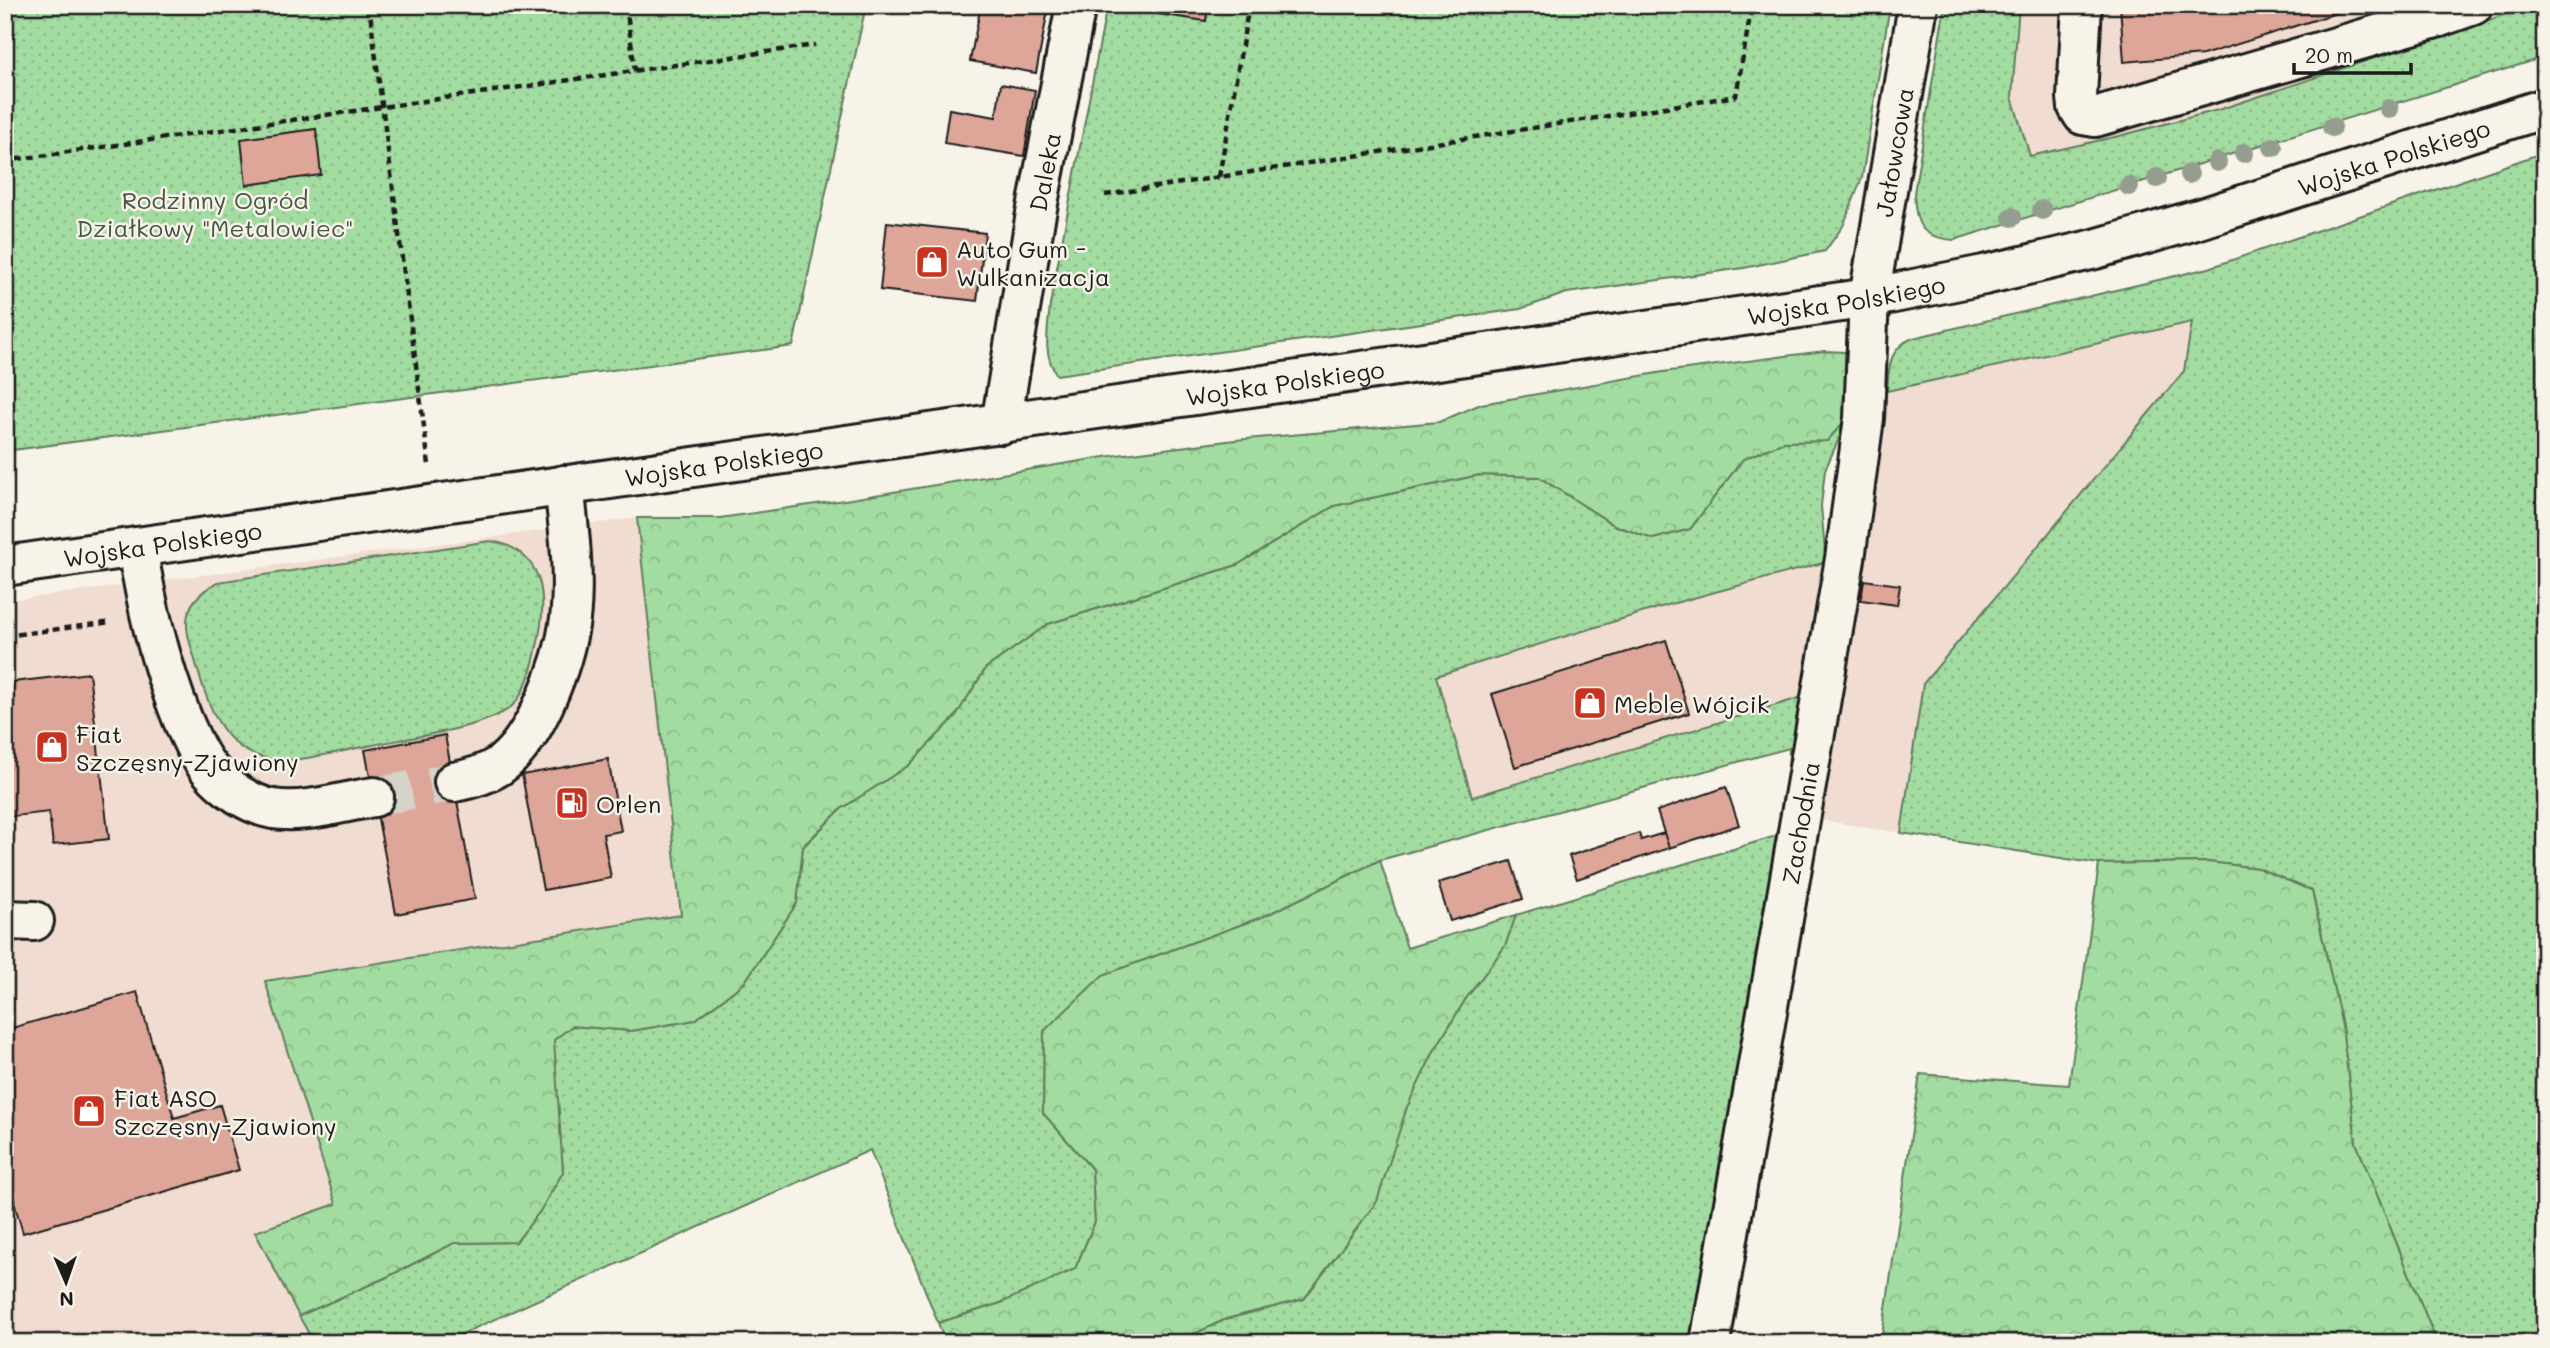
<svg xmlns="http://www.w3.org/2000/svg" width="2550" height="1348" font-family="Mali,sans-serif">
	<defs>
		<pattern id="grass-dots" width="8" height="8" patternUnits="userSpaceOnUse" patternTransform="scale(1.75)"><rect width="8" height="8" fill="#a3dca1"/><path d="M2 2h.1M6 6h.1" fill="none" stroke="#8cbc8a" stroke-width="1.8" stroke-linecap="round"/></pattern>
		<pattern id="forest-crowns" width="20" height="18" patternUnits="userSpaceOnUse" patternTransform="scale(1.75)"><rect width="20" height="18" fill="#a3dca1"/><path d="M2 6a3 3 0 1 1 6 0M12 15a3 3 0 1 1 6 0" fill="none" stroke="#8cbc8a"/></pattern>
	</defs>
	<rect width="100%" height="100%" fill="#f7f3e8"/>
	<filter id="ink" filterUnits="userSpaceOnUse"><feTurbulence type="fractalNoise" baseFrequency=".0143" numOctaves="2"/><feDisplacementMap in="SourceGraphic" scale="14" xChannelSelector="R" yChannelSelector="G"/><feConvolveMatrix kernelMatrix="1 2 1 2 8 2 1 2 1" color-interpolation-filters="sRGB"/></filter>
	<g filter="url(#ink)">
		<!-- built -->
		<path fill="#f0dcd0" d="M1945 5H2545V57L1954 240 1935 238 1923 230 1916 217 1914 193Z
			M2192 322 2184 370 1923 684 1901 833 1814 819 1887 391Z
			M637 518 681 916 265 981 336 1204 256 1232 314 1343H5V601Z
			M1826 562 1806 696 1472 797 1436 676 1671 604Z"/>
		<!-- grass -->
		<path fill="url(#grass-dots)" stroke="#607c5e" stroke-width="2" d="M5 5H866L793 346 5 451Z
			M1107 5H1890L1862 178 1843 226 1825 251 1744 268 1567 293 1520 309 1057 375C1042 355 1048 328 1050 305Z
			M1945 5H2019L2012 97 2030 156 2119 136 2218 110 2534 5H2545V57L1954 240C1920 237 1916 226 1914 193Z
			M2545 152V1343H2437L2356 1143 2342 1026 2312 891 2258 868 2208 862 2099 864 1901 833 1923 684 2184 371 2192 322 1887 391C1889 368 1888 348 1913 338L2209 268Z
			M1849 416 1825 470 1821 506 1826 562 1671 604 1436 676 1472 797 1806 696 1786 833 1697 1343H1175L1226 1319 1304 1299 1377 1201 1406 1107 1434 1051 1465 1000 1505 946 1516 915 1786 833 1789 748 1380 860 1265 916 1103 975 1044 1032 1043 1113 1092 1169 1095 1222 1075 1269 1001 1303 938 1323 870 1150 442 1343H314L299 1316 387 1277 454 1243 516 1242 540 1211 563 1172 553 1040 572 1026 631 1031 695 1020 744 983 797 903 803 847 841 809 909 765 955 717 986 668 1048 624 1237 565 1334 506 1479 475 1539 477 1614 525 1653 539 1690 529 1743 459 1784 442 1827 441Z
			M490 541C520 545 540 565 542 598 544 623 532 685 514 704 492 728 406 738 373 745 345 750 317 758 289 760 279 761 268 759 258 756 216 743 203 689 193 653 190 643 186 632 187 621 188 603 203 590 218 582Z"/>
		<!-- forest -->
		<path fill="url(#forest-crowns)" stroke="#607c5e" stroke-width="2" d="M1824 351 1845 352 1849 416 1827 441 1784 442 1743 459 1690 529 1653 539 1614 525 1539 477 1479 475 1334 506 1237 565 1048 624 986 668 955 717 909 765 841 809 803 846 797 903 744 983 695 1020 631 1031 572 1026 554 1040 563 1172 540 1211 516 1242 454 1243 387 1277 299 1316 255 1232 336 1204 265 981 681 915 637 518H720L851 499 1117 455 1235 440 1439 422 1481 404 1663 372Z
			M1380 860 1407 948 1516 915 1505 946 1465 1000 1434 1051 1407 1107 1377 1201 1304 1299 1226 1319 1175 1343H946L938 1323 1001 1303 1075 1269 1095 1222 1092 1169 1043 1113 1044 1031 1103 975 1265 916Z
			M2208 862 2258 868 2312 891 2342 1026 2356 1143 2437 1343H1881L1920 1074 2069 1085 2099 864Z"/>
		<!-- building -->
		<path fill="#dea698" stroke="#1c1c1c" stroke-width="2" d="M981 5H1049L1036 73 970 61Z
			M1117 5H1208L1206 21 1117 8Z
			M2120 5H2362L2203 55 2124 62Z
			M1001 84 1035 90 1024 156 944 143 949 109 996 117Z
			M316 129 321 175 246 185 241 139Z
			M887 222 985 233 977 301 880 290Z
			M1864 580 1900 585 1897 605 1861 600Z
			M1666 640 1689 713 1515 767 1492 694Z
			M89 673 109 839 53 845 49 812 5 817V683Z
			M445 735 475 899 396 914 365 750Z
			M608 759 621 831 603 834 611 878 543 890 522 775Z
			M1726 787 1739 825 1669 848 1657 811Z
			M1639 833 1641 840 1664 833 1669 848 1577 879 1569 856Z
			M1511 861 1523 899 1450 921 1438 883Z
			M137 992 174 1118 220 1105 239 1170 23 1233 5 1171V1030Z"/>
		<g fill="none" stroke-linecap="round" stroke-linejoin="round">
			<!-- minor-tunnel -->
			<path stroke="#d6d3c9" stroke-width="38" stroke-dasharray="38 19" stroke-linecap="butt" d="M374 797 454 782"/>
			<defs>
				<g id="minor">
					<path d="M2082 5 2077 97 2078 107 2083 115 2095 117 2439 17"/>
					<path d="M2438 5 2439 17 2473 5"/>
					<path id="s1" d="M1001 424 1035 219 1076 5"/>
					<path d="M137 547C147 607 159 660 182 718 189 735 198 756 210 770 224 787 250 805 273 809 305 814 342 802 374 797"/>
					<path d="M454 782C470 779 485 775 499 766 536 740 564 663 570 619 575 576 569 529 564 485"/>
					<path d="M5 920 34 921"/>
					<path id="s2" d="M1710 1343 1845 559 1864 418 1869 298 1918 5"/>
				</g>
				<g id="major">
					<path id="s3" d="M5 566 1869 298 1984 275 2095 249 2199 219 2545 108"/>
				</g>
			</defs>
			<!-- minor casing -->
			<use href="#minor" stroke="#1c1c1c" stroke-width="44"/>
			<!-- major casing -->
			<use href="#major" stroke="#1c1c1c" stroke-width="44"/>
			<!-- path -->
			<path stroke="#1c1c1c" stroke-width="4.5" stroke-dasharray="7 5" stroke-linecap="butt" d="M369 5 429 465
				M626 5 635 71
				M5 161 815 45
				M1219 177 1249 5
				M1105 195 1736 96 1752 5
				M5 636 112 622"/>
			<!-- minor -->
			<use href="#minor" stroke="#f7f3e8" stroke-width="38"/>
			<!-- major -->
			<use href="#major" stroke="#f7f3e8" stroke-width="38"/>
		</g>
		<!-- trees -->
		<g fill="#959d8e">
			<circle cx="2389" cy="109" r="10"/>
			<circle cx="2332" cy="127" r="10"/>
			<circle cx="2273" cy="147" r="10"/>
			<circle cx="2244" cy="153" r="10"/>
			<circle cx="2217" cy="162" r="10"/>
			<circle cx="2189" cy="174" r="10"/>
			<circle cx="2157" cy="178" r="10"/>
			<circle cx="2129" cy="186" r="10"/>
			<circle cx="2042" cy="210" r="10"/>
			<circle cx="2012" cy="217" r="10"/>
		</g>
	</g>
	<!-- icons -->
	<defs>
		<symbol id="shop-square" viewBox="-11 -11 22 22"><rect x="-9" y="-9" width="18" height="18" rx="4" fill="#c8321e" stroke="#f7f3e8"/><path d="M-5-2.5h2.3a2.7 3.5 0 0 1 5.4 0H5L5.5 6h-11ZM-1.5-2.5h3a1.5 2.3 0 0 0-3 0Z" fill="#fff"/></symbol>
		<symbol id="fuel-square" viewBox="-11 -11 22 22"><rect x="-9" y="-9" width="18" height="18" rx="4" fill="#c8321e" stroke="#f7f3e8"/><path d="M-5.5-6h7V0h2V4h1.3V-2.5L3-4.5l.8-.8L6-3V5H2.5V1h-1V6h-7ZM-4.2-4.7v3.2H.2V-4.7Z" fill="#fff"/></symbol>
	</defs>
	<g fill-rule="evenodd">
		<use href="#shop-square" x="913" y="243" width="38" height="38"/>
		<use href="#shop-square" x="1571" y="684" width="38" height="38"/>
		<use href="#shop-square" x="33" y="728" width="38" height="38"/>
		<use href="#fuel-square" x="553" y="784" width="38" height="38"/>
		<use href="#shop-square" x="70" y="1092" width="38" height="38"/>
	</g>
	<g text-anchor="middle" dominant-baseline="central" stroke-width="5" stroke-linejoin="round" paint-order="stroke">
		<!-- street labels -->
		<g font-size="24" fill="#1c1c1c" stroke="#f7f3e8">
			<text stroke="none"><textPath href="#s2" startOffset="1206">Jałowcowa</textPath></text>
			<text stroke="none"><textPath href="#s3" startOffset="2427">Wojska Polskiego</textPath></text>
			<text stroke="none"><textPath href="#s1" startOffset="256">Daleka</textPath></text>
			<text stroke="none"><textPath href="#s3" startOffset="1860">Wojska Polskiego</textPath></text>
			<text stroke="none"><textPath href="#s3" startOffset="1293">Wojska Polskiego</textPath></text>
			<text stroke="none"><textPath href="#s3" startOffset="726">Wojska Polskiego</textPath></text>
			<text stroke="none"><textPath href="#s3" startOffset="159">Wojska Polskiego</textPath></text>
			<text stroke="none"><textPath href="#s2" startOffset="528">Zachodnia</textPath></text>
		</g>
		<!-- park labels -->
		<g font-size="24" fill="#445644" stroke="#f7f3e8">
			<text x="215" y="199">Rodzinny Ogród<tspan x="215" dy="28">Działkowy "Metalowiec"</tspan></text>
		</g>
		<!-- poi labels -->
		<g font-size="24" fill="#1c1c1c" stroke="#f7f3e8" text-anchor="start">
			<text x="956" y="248">Auto Gum -<tspan x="956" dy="28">Wulkanizacja</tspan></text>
			<text x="1614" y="703">Meble Wójcik</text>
			<text x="76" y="733">Fiat<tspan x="76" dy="28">Szczęsny-Zjawiony</tspan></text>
			<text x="596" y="803">Orlen</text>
			<text x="114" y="1097">Fiat ASO<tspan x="114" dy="28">Szczęsny-Zjawiony</tspan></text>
		</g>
	</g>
	<!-- margin -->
	<rect width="2550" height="1348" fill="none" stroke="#f7f3e8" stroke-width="28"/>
	<rect x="14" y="14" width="2522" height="1320" fill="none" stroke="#1c1c1c" stroke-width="2.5" filter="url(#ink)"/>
	<!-- north arrow -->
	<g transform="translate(66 1282) rotate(178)" stroke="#f7f3e8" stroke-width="5" paint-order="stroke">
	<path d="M0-5L12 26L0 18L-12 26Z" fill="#1c1c1c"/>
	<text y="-10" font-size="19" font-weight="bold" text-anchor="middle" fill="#1c1c1c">N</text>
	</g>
	<!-- scale -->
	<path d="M2294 63v10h117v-10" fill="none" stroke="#1c1c1c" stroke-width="3.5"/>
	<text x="2305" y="63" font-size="21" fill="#1c1c1c" stroke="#f7f3e8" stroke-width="5" paint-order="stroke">20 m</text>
</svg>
